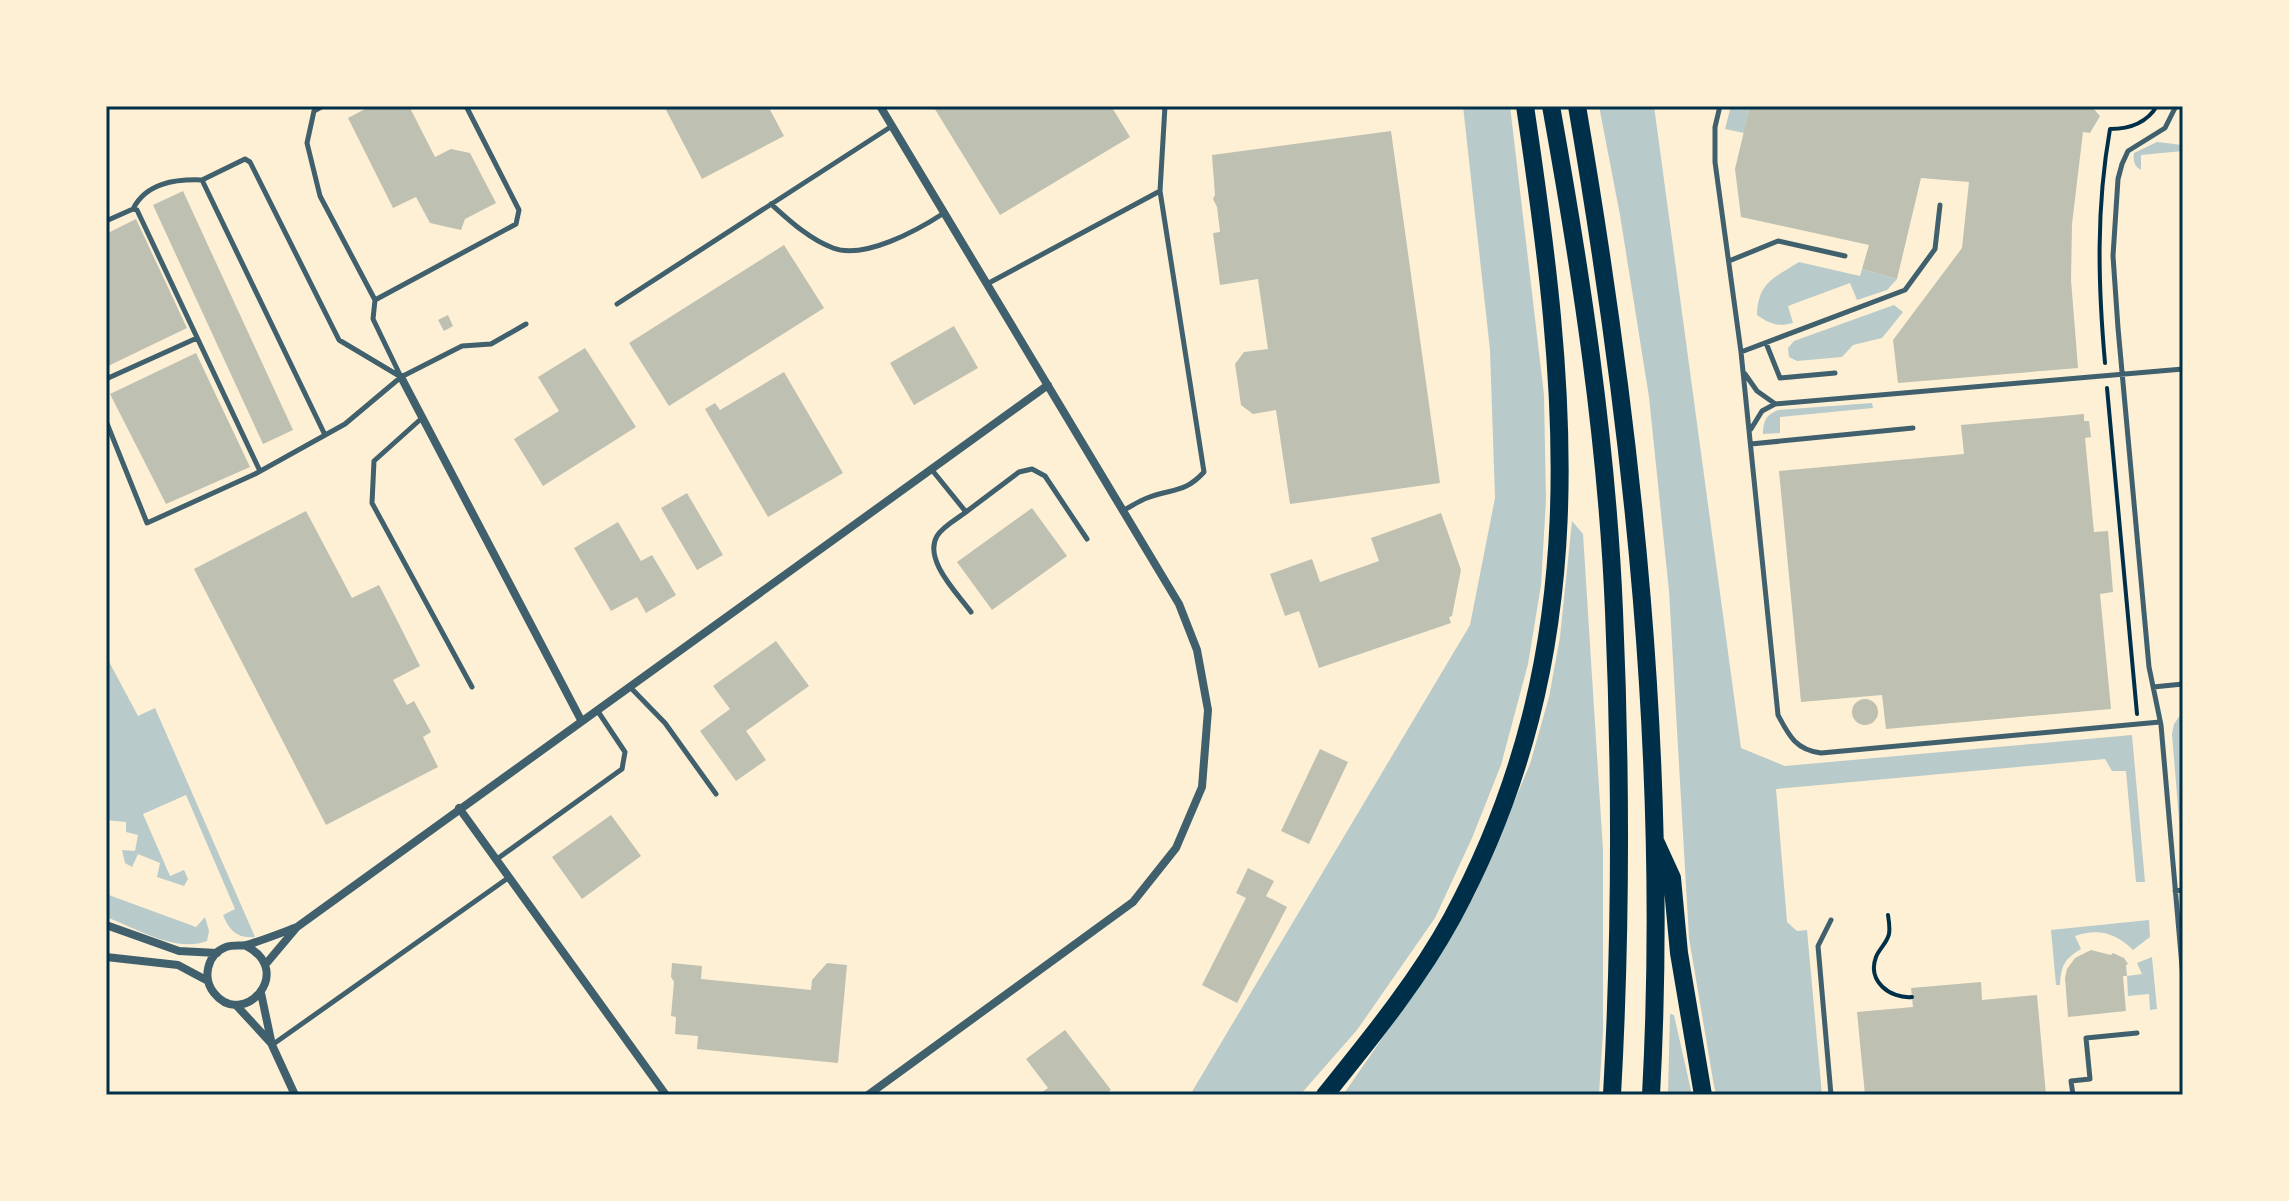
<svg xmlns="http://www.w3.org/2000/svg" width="2289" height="1201" font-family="'Source Sans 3',sans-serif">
	<rect width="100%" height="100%" fill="#fdf0d5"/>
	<!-- green -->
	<path fill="#b9caca" d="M1463 106H1510L1544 395 1546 500 1541 585 1528 664 1501 765 1472 838 1435 918 1357 1030 1300 1095H1190L1470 625 1495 498 1490 350Z
		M1599 106H1654L1741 748 1785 766 2132 735 2145 882H2136L2126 771H2112L2105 759 1776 789 1787 922 1797 931 1807 930 1822 1095H1716L1713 1080 1689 938 1669 591 1649 397 1620 215Z
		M1731 106H1750L1744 133 1725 129Z
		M2157 142 2183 145V151L2141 155V170C2134 166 2133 160 2134 153Z
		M1799 262 1860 276 1862 269 1897 279 1887 290 1857 300 1850 283 1788 306 1793 323C1778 327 1770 324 1757 315 1758 282 1774 278 1799 262Z
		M1894 305 1903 312 1882 338 1853 345 1842 357 1797 361 1789 357 1788 348 1794 341Z
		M1872 403 1873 408 1780 417V433L1763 434C1763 421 1766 415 1778 410Z
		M1572 521 1583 534 1603 850V1031L1599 1095H1343L1448 943 1476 892 1530 764 1549 697 1560 637Z
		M106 656 138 716 155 708 255 937C237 939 229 930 223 915L235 909 186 795 143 814 170 876 184 870 188 879 184 886 157 877 160 863 138 854 132 867 125 863 122 850 135 851 138 835 126 832V822L106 820Z
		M2183 711V832H2180L2172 734 2174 724Z
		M106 894 196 927 205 917 209 931 207 941C175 953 136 928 106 917Z
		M2149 920 2150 937 2133 950C2116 933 2098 928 2075 936L2081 949C2064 959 2061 966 2060 985H2056L2051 930Z
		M2152 957 2157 1009 2150 1010 2149 994 2128 996 2127 976 2142 974 2137 963Z
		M1670 1014 1674 1015 1692 1095H1668Z"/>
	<!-- building -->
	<path fill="#bec0b2" d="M371 106H409L435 157 451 149 470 153 496 203 465 219 461 230 430 223 416 197 393 208 348 118Z
		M664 106H768L784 136 702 179Z
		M933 106H1111L1130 137 1000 215Z
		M1750 106H2091L2100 116 2090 133 2083 132 2072 224 2071 280 2078 368 1898 383 1893 340 1962 248 1969 182 1921 178 1897 279 1862 269 1869 245 1741 217 1735 169Z
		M1391 131 1440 483 1290 504 1276 410 1253 414 1241 405 1235 364 1244 352 1268 349 1258 279 1220 285 1213 233 1220 232 1217 207 1213 199 1215 195 1212 155Z
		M183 191 293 430 263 444 153 205Z
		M136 219 187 328 106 367V234Z
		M784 245 824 308 669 406 629 343Z
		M448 315 453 326 444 331 438 320Z
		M954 326 978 368 914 405 890 363Z
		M585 348 636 427 543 486 514 439 559 411 538 377Z
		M196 353 250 467 166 504 110 394Z
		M784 372 843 473 768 517 705 409 715 403 720 410Z
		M2084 414V421H2089L2091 437 2085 438 2094 532 2108 531 2113 592 2100 594 2111 709 1886 729 1882 695 1801 702 1779 471 1964 454 1961 425Z
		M687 493 723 555 697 570 661 508Z
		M1032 508 1067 556 992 610 957 562Z
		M306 511 352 598 379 585 399 624 420 666 393 680 407 705 414 701 431 732 423 737 438 767 326 825 194 569Z
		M1441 513 1461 570 1452 616 1449 617 1451 623 1319 668 1299 611 1285 616 1270 574 1312 559 1320 582 1379 561 1371 538Z
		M618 522 641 561 652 555 676 595 646 613 637 597 611 611 574 548Z
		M776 641 809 686 746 731 766 760 736 781 700 731 730 709 713 686Z
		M1852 712a13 13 0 1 1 26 0a13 13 0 1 1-26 0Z
		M1320 749 1348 762 1309 844 1281 831Z
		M611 815 641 856 582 899 552 857Z
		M1248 868 1274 881 1266 896 1287 907 1237 1003 1202 985 1246 898 1236 893Z
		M2091 950 2111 955 2113 953 2124 958 2128 964 2126 965 2127 976H2123L2126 1011 2068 1017 2065 978 2067 969 2075 958Z
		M672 963 702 966 701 979 811 990 812 980 827 963 847 965 838 1063 697 1049 698 1036 675 1034 676 1017 671 1016 674 982 671 977Z
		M1981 982 1982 1000 2037 995 2046 1095H1865L1857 1012 1913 1007 1911 988Z
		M1065 1030 1111 1090 1104 1095H1038L1048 1088 1026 1059Z"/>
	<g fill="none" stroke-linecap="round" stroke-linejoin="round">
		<!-- path -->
		<path stroke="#003049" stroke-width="4" d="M2105 363C2098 284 2096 208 2110 129 2129 129 2146 124 2157 106
			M2107 388 2137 714
			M1888 915C1889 921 1890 928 1889 934 1887 943 1879 949 1876 957 1867 981 1890 999 1912 997"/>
		<!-- service -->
		<path stroke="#3f606c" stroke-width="5" d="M323 106 314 111 307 143 320 196 375 300 373 319 401 377 462 346 491 344 526 324
			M1720 106 1715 127V162L1741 352 1778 715C1789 736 1796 750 1821 753L2160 722
			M2176 106 2165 128 2128 151 2122 164 2118 179 2113 256 2118 328 2149 667 2161 725 2183 978
			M771 204C790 221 809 239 833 248 864 260 918 230 944 213
			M133 209C146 183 175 179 202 180
			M106 221 133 209 137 210 260 471
			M1729 261 1778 241 1845 256
			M987 284 1160 191
			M375 300 516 224 519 210 466 106
			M617 304 892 126
			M1766 343 1780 378 1835 373
			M1741 352 1905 290 1935 249 1940 205
			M1745 374 1757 391 1774 403
			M106 379 197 338
			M422 418 374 461 372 503 472 687
			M106 421 147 523 255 474 345 424 401 377 339 340 250 162 245 159 202 180 325 435
			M1751 429 1762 411 1775 404 2183 369
			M1751 444 1913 428
			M932 470 966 512 1019 472 1032 469 1045 476 1087 539
			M1124 510C1132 506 1139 501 1147 498 1172 488 1184 494 1204 472L1160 191 1165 106
			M966 512C957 519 943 526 937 536 923 560 958 594 971 612
			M629 686 665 723 716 794
			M2153 687 2183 684
			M497 859 622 769 625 752 597 710
			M2175 891 2183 890
			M272 1045 508 878
			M1831 1095 1818 946 1831 920
			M2073 1095 2071 1081 2090 1079 2086 1038 2137 1033"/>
		<!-- minor -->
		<path stroke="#3f606c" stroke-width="8" d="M401 377 581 720
			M459 808 666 1095
			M106 925 179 951 217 953
			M246 946C296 971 243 1030 214 993 202 978 207 954 226 947 234 944 242 947 250 944 266 939 281 933 297 927
			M106 957 178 965 208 981
			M265 965 297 927 1048 385
			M261 993 272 1045 295 1095
			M236 1005 271 1043
			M868 1095 1133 902 1176 848 1202 787 1208 710 1197 650 1179 604 880 106"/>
		<!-- motorway -->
		<path stroke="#003049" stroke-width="18" d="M1551 106C1581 272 1607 442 1614 611 1621 772 1621 934 1612 1095
			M1577 106C1633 432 1669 764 1651 1095
			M1656 843 1672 878 1679 953 1703 1095
			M1325 1095C1370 1039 1417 982 1452 918 1596 651 1568 394 1525 106"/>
	</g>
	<!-- border -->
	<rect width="2289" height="1201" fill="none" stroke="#fdf0d5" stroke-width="216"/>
	<rect x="108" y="108" width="2073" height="985" fill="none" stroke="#003049" stroke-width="3"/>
</svg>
